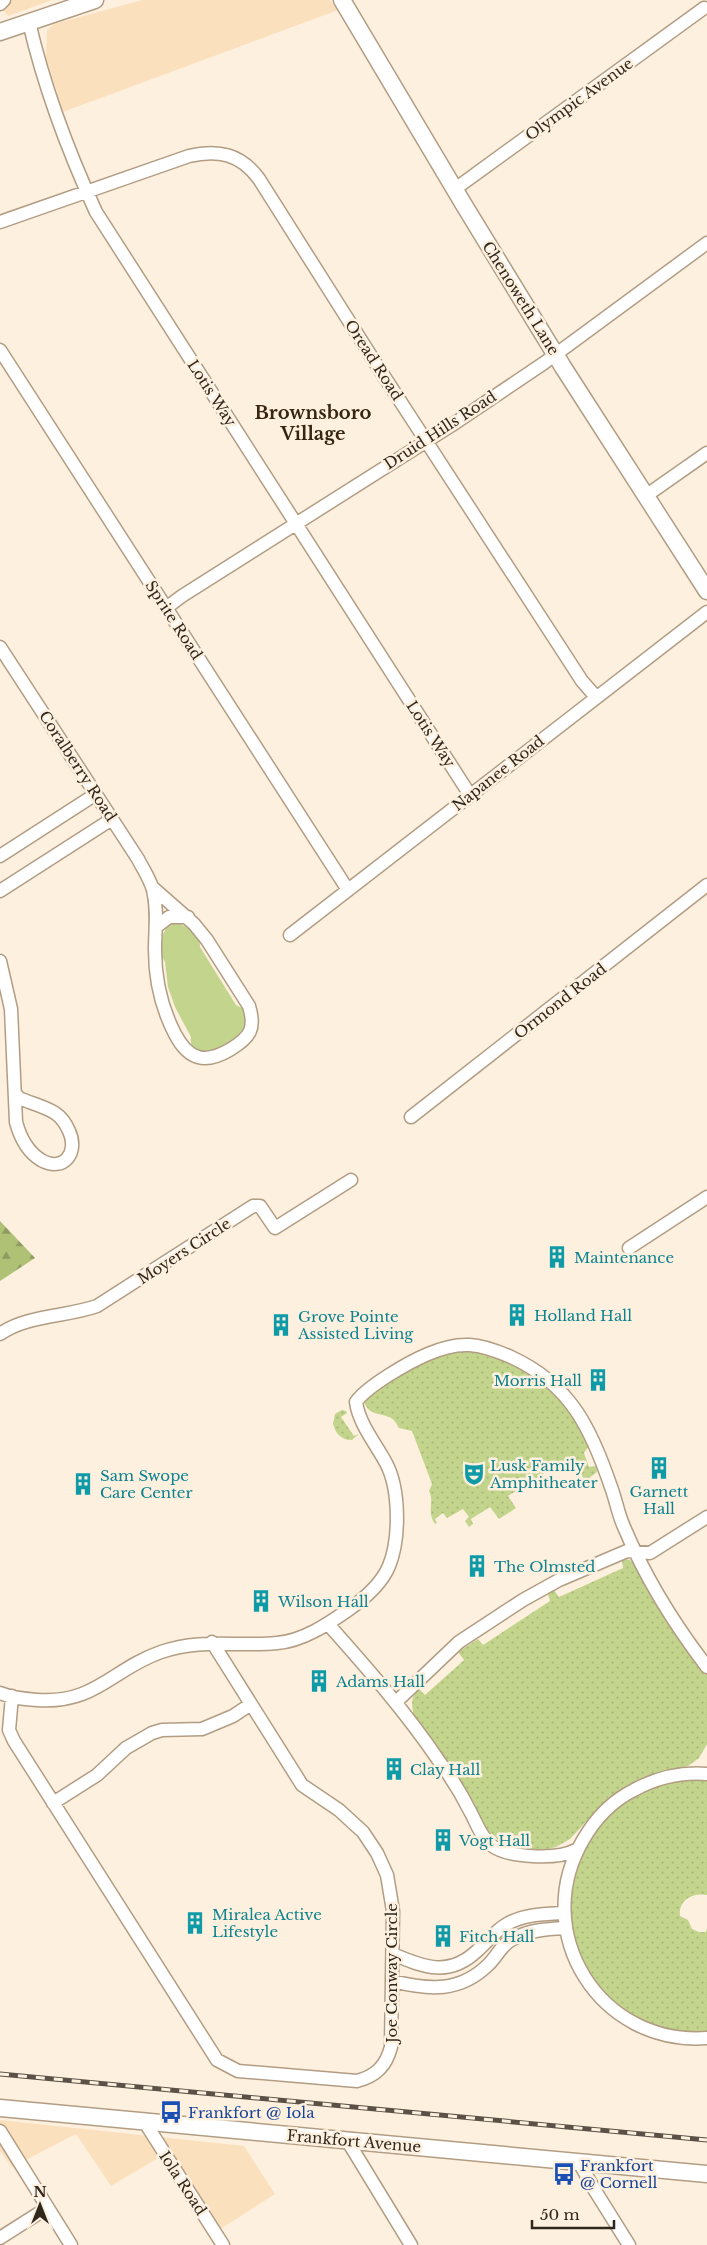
<svg xmlns="http://www.w3.org/2000/svg" width="707" height="2245" font-family="'Libre Baskerville',serif">
	<defs>
		<pattern id="grass-dots" width="8" height="8" patternUnits="userSpaceOnUse" patternTransform="scale(1.25)"><rect width="8" height="8" fill="#c3d58c"/><path d="M2 2h.1M6 6h.1" fill="none" stroke="#a8b778" stroke-width="1.8" stroke-linecap="round"/></pattern>
		<pattern id="forest-firs" width="22" height="20" patternUnits="userSpaceOnUse" patternTransform="scale(1.25)"><rect width="22" height="20" fill="#aec174"/><path d="M5 1l3.5 6h-7zM16 11l3.5 6h-7z" fill="#8e9d5f"/></pattern>
	</defs>
	<rect width="100%" height="100%" fill="#fdf0df"/>
	<!-- built -->
	<path fill="#fbe0be" d="M12 0H52L8 16 2 8Z
		M142 0H330L338 10 63 112 46 57 47 30 54 24Z
		M0 2120 244 2146 275 2194 211 2235 160 2157 111 2186 76 2134 12 2167 0 2151Z"/>
	<!-- grass -->
	<path fill="url(#grass-dots)" d="M461 1350C515 1352 574 1393 588 1447L584 1453 589 1467 596 1466 597 1472 588 1479H584L571 1456 508 1496 516 1508 499 1519 490 1507 471 1519 473 1524 469 1527 465 1521 469 1517 463 1509 447 1518 443 1513 435 1519 437 1523 435 1524C426 1510 435 1503 429 1491L432 1484 412 1431 399 1428C397 1425 395 1420 391 1418 380 1412 368 1416 364 1401 375 1385 414 1363 433 1356 442 1353 452 1352 461 1350Z
		M342 1410 346 1411 347 1413 341 1417 354 1436 359 1434 352 1440C341 1440 336 1434 333 1424L335 1414Z
		M625 1559 630 1560 635 1566 682 1644 707 1674V1744L699 1758 688 1766 649 1776 609 1797 570 1839 556 1847 539 1851H522L504 1845 485 1828 474 1803 414 1715C411 1705 411 1696 419 1689L425 1695 464 1660 458 1652 478 1639 483 1645 550 1601 548 1594 554 1590 559 1597 623 1568 622 1560Z
		M678 1781H707V1895C693 1892 678 1900 680 1916L688 1920 692 1929 699 1932H706L707 1928V2034L681 2033 631 2017 592 1982 568 1924 575 1862 604 1818 628 1799 657 1786Z"/>
	<!-- forest -->
	<path fill="url(#forest-firs)" d="M0 1221 35 1258 0 1281Z"/>
	<!-- park -->
	<path fill="#c3d58c" d="M174 923C185 923 201 936 200 947L236 1005 244 1009 247 1015 246 1030C233 1041 216 1062 198 1051 192 1047 190 1044 191 1037L175 1007 168 987 165 962 161 955 163 934 167 927Z"/>
	<g fill="none" stroke-linecap="round" stroke-linejoin="round">
		<defs>
			<path id="minor" d="M0 4 4 0
				M29 22C44 87 68 151 96 212L470 795
				M455 189 704 8
				M0 222 189 156C218 149 241 154 259 179L378 367 582 681 596 697
				M0 350 348 890
				M647 495 707 453
				M166 608 182 596 452 425 544 363 707 243
				M0 647 138 859C143 869 150 879 153 890 158 910 155 929 155 950 155 979 162 1009 175 1034 189 1061 206 1064 231 1049 250 1037 256 1029 249 1006L207 940 194 924 152 887
				M0 856 96 794
				M0 891 112 819
				M156 927 169 917H188
				M290 935 707 612
				M0 961 11 1009 16 1122C20 1137 28 1152 41 1160 64 1173 79 1152 69 1131 66 1124 61 1117 55 1113 44 1106 30 1103 19 1098L15 1093
				M411 1117 707 885
				M629 1248 707 1197
				M0 1334C26 1315 66 1317 97 1306L253 1206H260L275 1228 351 1180
				M328 1624C367 1668 406 1712 439 1761 451 1777 462 1795 471 1813 477 1824 481 1837 491 1845 508 1858 557 1860 576 1850
				M0 1693C12 1698 24 1699 37 1700 96 1704 112 1669 161 1652 202 1638 236 1647 277 1643 303 1641 328 1624 348 1610 364 1599 381 1585 389 1566 400 1539 400 1489 386 1463 376 1444 359 1424 356 1402 367 1386 409 1362 428 1354 460 1340 479 1343 511 1357 570 1384 591 1428 611 1487 616 1500 618 1514 624 1527 645 1577 674 1624 707 1667
				M12 1696 9 1730 14 1741 217 2060 238 2071 357 2081C376 2076 386 2066 391 2047L393 1911 387 1875 377 1853 363 1832 339 1810 302 1785 212 1642
				M396 1702 459 1642 523 1600 559 1580 627 1551 650 1553 707 1517
				M707 1774C681 1772 656 1778 634 1790 612 1801 595 1819 583 1840 529 1933 600 2046 707 2038
				M53 1803 97 1775 126 1748 152 1733 162 1730 202 1729 233 1716 251 1704
				M393 1954C425 1968 450 1977 478 1950 488 1941 496 1930 507 1924 524 1914 545 1914 564 1913
				M392 1981C429 1990 460 1993 489 1964 497 1956 502 1944 513 1939 529 1930 547 1929 565 1928
				M144 2121 223 2245
				M0 2131 71 2245
				M347 2140 411 2245
				M579 2162 594 2189 629 2245
				M0 2238 47 2208"/>
			<path id="major" d="M342 0 464 205 563 367 707 591
				M0 32 95 0
				M0 2108 707 2174"/>
		</defs>
		<!-- minor casing -->
		<use href="#minor" stroke="#b29d83" stroke-width="15"/>
		<!-- major casing -->
		<use href="#major" stroke="#b29d83" stroke-width="19"/>
		<!-- minor -->
		<use href="#minor" stroke="#fff" stroke-width="12"/>
		<!-- major -->
		<use href="#major" stroke="#fff" stroke-width="16"/>
		<defs>
			<path id="rail" d="M0 2074 707 2140"/>
		</defs>
		<!-- rail casing -->
		<use href="#rail" stroke="#5b5146" stroke-width="5"/>
		<!-- rail -->
		<use href="#rail" stroke="#fdf0df" stroke-width="3" stroke-dasharray="9" stroke-linecap="butt"/>
	</g>
	<!-- icons -->
	<defs>
		<symbol id="building-bare" viewBox="-9 -9 18 18"><path d="M-4-6H4V6H1V3H-1V6H-4ZM-2.5-4.3h1.7v1.8h-1.7ZM.8-4.3h1.7v1.8H.8ZM-2.5-1h1.7V.8h-1.7ZM.8-1h1.7V.8H.8Z" fill="#0f9aa8" stroke="#fdf0df" stroke-width="2.5" paint-order="stroke"/></symbol>
		<symbol id="theatre-bare" viewBox="-9 -9 18 18"><path d="M-5-5.5Q0-4 5-5.5V0Q5 5 0 6Q-5 5-5 0ZM-3.3-2.5H-1v1.5H-3.3ZM1-2.5H3.3v1.5H1ZM-2.8 1Q0 5.5 2.8 1Z" fill="#0f9aa8" stroke="#fdf0df" stroke-width="2.5" paint-order="stroke"/></symbol>
		<symbol id="bus-bare" viewBox="-9 -9 18 18"><path d="M-5-6H5V4H4V6H2V4H-2V6H-4V4H-5ZM-3.5-4V0h7V-4ZM-3.5 1.2v1.5H-2V1.2ZM2 1.2v1.5H3.5V1.2Z" fill="#1a4fb4" stroke="#fdf0df" stroke-width="2.5" paint-order="stroke"/></symbol>
	</defs>
	<g fill-rule="evenodd">
		<use href="#building-bare" x="541" y="1241" width="32" height="32"/>
		<use href="#building-bare" x="501" y="1299" width="32" height="32"/>
		<use href="#building-bare" x="265" y="1309" width="32" height="32"/>
		<use href="#building-bare" x="582" y="1364" width="32" height="32"/>
		<use href="#building-bare" x="643" y="1452" width="32" height="32"/>
		<use href="#theatre-bare" x="458" y="1458" width="32" height="32"/>
		<use href="#building-bare" x="67" y="1468" width="32" height="32"/>
		<use href="#building-bare" x="461" y="1550" width="32" height="32"/>
		<use href="#building-bare" x="245" y="1585" width="32" height="32"/>
		<use href="#building-bare" x="303" y="1665" width="32" height="32"/>
		<use href="#building-bare" x="378" y="1753" width="32" height="32"/>
		<use href="#building-bare" x="427" y="1824" width="32" height="32"/>
		<use href="#building-bare" x="179" y="1907" width="32" height="32"/>
		<use href="#building-bare" x="427" y="1920" width="32" height="32"/>
		<use href="#bus-bare" x="155" y="2096" width="32" height="32"/>
		<use href="#bus-bare" x="548" y="2158" width="32" height="32"/>
	</g>
	<g text-anchor="middle" dominant-baseline="central" stroke-width="5" stroke-linejoin="round" paint-order="stroke">
		<!-- street labels -->
		<g font-size="15" fill="#30271d" stroke="#fdf0df">
			<text transform="translate(579 99) rotate(-36)">Olympic Avenue</text>
			<text transform="translate(521 298) rotate(58)">Chenoweth Lane</text>
			<text transform="translate(374 360) rotate(57)">Oread Road</text>
			<text transform="translate(212 393) rotate(57)">Lotis Way</text>
			<text transform="translate(440 430) rotate(-33)">Druid Hills Road</text>
			<text transform="translate(174 620) rotate(57)">Sprite Road</text>
			<text transform="translate(431 734) rotate(57)">Lotis Way</text>
			<text transform="translate(78 766) rotate(57)">Coralberry Road</text>
			<text transform="translate(498 773) rotate(-38)">Napanee Road</text>
			<text transform="translate(560 1001) rotate(-38)">Ormond Road</text>
			<text transform="translate(184 1251) rotate(-33)">Moyers Circle</text>
			<text transform="translate(391 1973) rotate(-90)">Joe Conway Circle</text>
			<text transform="translate(354 2141) rotate(5)">Frankfort Avenue</text>
			<text transform="translate(183 2183) rotate(57)">Iola Road</text>
		</g>
		<!-- culture labels -->
		<g font-size="15" fill="#0d838f" stroke="#fdf0df" text-anchor="start">
			<text x="574" y="1257">Maintenance</text>
			<text x="534" y="1315">Holland Hall</text>
			<text x="298" y="1316">Grove Pointe<tspan x="298" dy="17">Assisted Living</tspan></text>
			<text x="582" y="1380" text-anchor="end">Morris Hall</text>
			<text x="490" y="1465">Lusk Family<tspan x="490" dy="17">Amphitheater</tspan></text>
			<text x="100" y="1475">Sam Swope<tspan x="100" dy="17">Care Center</tspan></text>
			<text x="659" y="1491" text-anchor="middle">Garnett<tspan x="659" dy="17">Hall</tspan></text>
			<text x="494" y="1566">The Olmsted</text>
			<text x="278" y="1601">Wilson Hall</text>
			<text x="336" y="1681">Adams Hall</text>
			<text x="410" y="1769">Clay Hall</text>
			<text x="459" y="1840">Vogt Hall</text>
			<text x="212" y="1914">Miralea Active<tspan x="212" dy="17">Lifestyle</tspan></text>
			<text x="459" y="1936">Fitch Hall</text>
		</g>
		<!-- transit labels -->
		<g font-size="15" fill="#164399" stroke="#fdf0df" text-anchor="start">
			<text x="188" y="2112">Frankfort @ Iola</text>
			<text x="580" y="2165">Frankfort<tspan x="580" dy="17">@ Cornell</tspan></text>
		</g>
		<!-- quarter labels -->
		<g font-size="18" font-weight="bold" fill="#37260f" stroke="#fdf0df">
			<text x="313" y="413">Brownsboro<tspan x="313" dy="21">Village</tspan></text>
		</g>
	</g>
	<!-- north arrow -->
	<g transform="translate(40 2205)" stroke="#fdf0df" stroke-width="4" paint-order="stroke">
	<path d="M0-4L9 19L0 12L-9 19Z" fill="#30271d"/>
	<text y="-8" font-size="14" font-weight="bold" text-anchor="middle" fill="#30271d">N</text>
	</g>
	<!-- scale -->
	<path d="M532 2220v8h82v-8" fill="none" stroke="#30271d" stroke-width="2.5"/>
	<text x="540" y="2220" font-size="15" fill="#30271d" stroke="#fdf0df" stroke-width="4" paint-order="stroke">50 m</text>
</svg>
